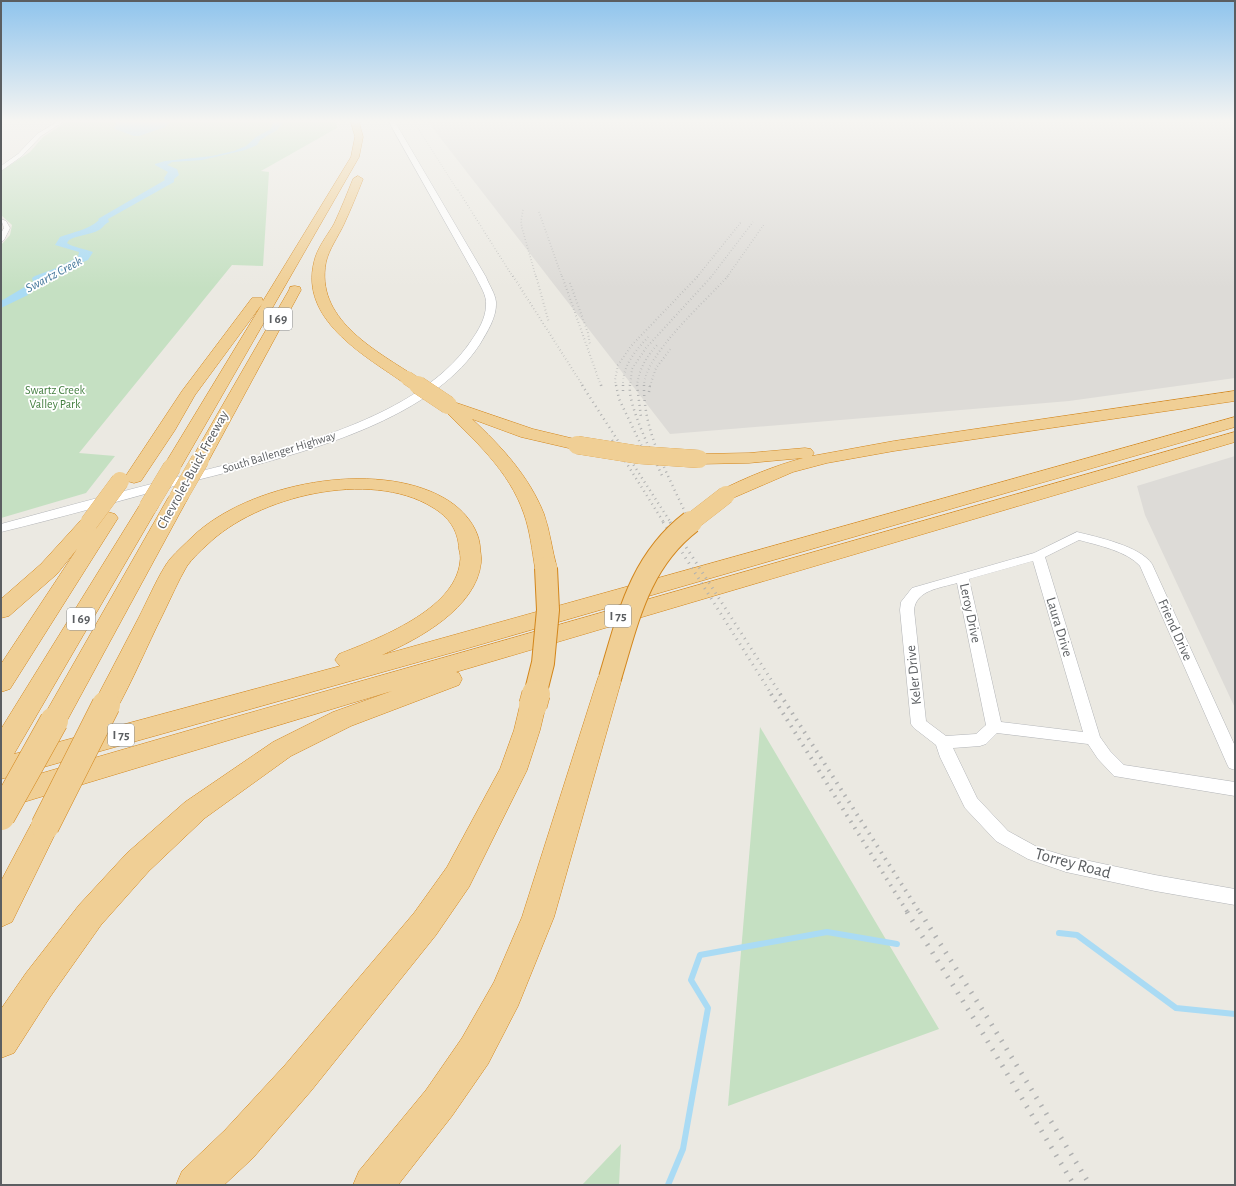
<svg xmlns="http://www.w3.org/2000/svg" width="1236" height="1186" font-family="'Alegreya Sans',sans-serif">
	<rect width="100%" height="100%" fill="#ebe9e2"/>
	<!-- industrial -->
	<path fill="#dddbd7" d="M428 122H1235V378L1069 401 670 434Z
		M1235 456V708L1145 515 1137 486Z"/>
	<!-- green -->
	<path fill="#c5e0c2" d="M66 122H336L337 128 261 171 269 172 263 266 232 265 79 453 115 456 86 493 1 518V245L10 235 12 225 1 215V171L30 152 43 137Z
		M760 727 939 1029 728 1106Z
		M621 1144 619 1185H582Z"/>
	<!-- water -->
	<path fill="#aadbf4" d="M116 122H170L165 127 139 136H134L115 129 114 127 116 126 117 124 115 123Z
		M273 122H283L277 130 260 140 257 145 245 150 202 160 172 162 167 165 177 169 179 175 174 179V182L108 219 109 222C103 225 103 228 99 230 90 235 78 235 69 240L67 243C72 247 86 249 93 252L88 260 50 276 27 293 28 295 1 308V301L33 282 32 278 35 276 59 267 78 257 79 252 55 245 60 237C73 232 88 230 99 220L98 219 165 180 164 178 168 172 155 165V164L165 161 212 156 234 151 246 146 256 137 271 129Z"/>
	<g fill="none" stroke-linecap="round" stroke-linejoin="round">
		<!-- stream -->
		<path stroke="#aadbf4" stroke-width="6" d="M1059 933 1077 935 1176 1008 1235 1014
			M668 1185 683 1149 708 1008 691 980 700 955 827 932 897 944"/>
		<defs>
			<path id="minor" d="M57 122H63L41 136 22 156 1 171V166L18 154 37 134Z
				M1 219 6 221 10 228 4 240 1 242V233L4 228Z
				M1077 532C1097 537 1140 546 1152 564L1235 746V770L1229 768 1227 764 1140 566C1127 551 1097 545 1079 540L1045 557 1100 737 1110 751 1124 765 1235 782V796L1114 776 1098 759 1088 744 997 733 986 744 980 746 953 748 977 798 1008 831 1039 848 1066 856 1155 875 1235 889V905L1155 891 1066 872 1028 859 996 841 965 808 940 757 936 745 914 728 911 724 900 610 901 602 912 588 1034 553ZM1033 561 1083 732 1001 722 969 579ZM957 583 986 725 976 734 946 736 926 721 914 610C916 590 940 588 957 583Z"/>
			<path id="tertiary" d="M389 122H395L486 277C489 285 495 293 496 302 497 317 487 332 480 344 424 431 268 461 174 486 116 502 59 518 1 532V524C56 509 112 494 167 480 260 455 415 425 471 341 478 331 486 318 486 305 487 295 480 286 476 277Z"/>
			<path id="motorway" d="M351 122H359L363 137 359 157 181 467 178 471 172 472 166 471 163 467 262 304 195 395 175 430 141 481 134 483 127 481 125 477 182 391 252 298H262L263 301 351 157 355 137Z
				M358 176 363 179C357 194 351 209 344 224 338 237 329 249 326 262 315 318 373 349 413 375L415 378 413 381 407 383 401 381C362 354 300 319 314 262 317 248 327 236 334 224 341 209 347 194 353 179Z
				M295 286 300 287 301 290 209 460 206 464 200 465 194 464 191 460 289 290 290 287Z
				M1235 391V401L894 451 827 463 793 472 726 501 719 499 716 495 719 491C747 477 774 466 803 458L749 463 699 464 693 463 690 459 693 455 699 454 749 453 805 448 811 449 814 453 812 456 894 441Z
				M448 400 533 429 583 441 586 445 583 449 577 450 521 437 472 419C501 446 529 476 544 514 550 531 552 550 557 568L554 573 546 575 538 573 535 568C532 550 530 531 524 514 509 470 474 440 442 408L440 405 442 402Z
				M1235 417V427L465 649 1 779V729L141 503 148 501 155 503 158 507 14 754 340 666 335 660 339 654C377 639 455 610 460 562 461 558 460 553 459 549 458 530 449 517 432 507 370 469 257 496 207 545 200 551 192 559 187 566 178 581 171 598 163 614 147 646 133 680 115 712L106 714 97 712 93 705C108 676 123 648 138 619 147 602 159 573 170 559 177 551 185 544 192 537 248 483 376 459 444 498 462 508 478 526 480 546 480 551 482 558 481 563 476 608 419 639 382 655Z
				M1235 432V442L456 672 459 673 462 679 459 685 351 726 291 756 205 818 149 871 101 925 50 997 14 1053 1 1058V1009L26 973 79 905 127 853 185 802 273 742 333 712 392 691 4 808 1 807V785L228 719Z
				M178 492 185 494 188 498 63 728 54 731 45 728 41 721 45 714 168 498 171 494Z
				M108 512 115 514 118 518 10 689 1 692V664L77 549 57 574 9 616 1 618V599L41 564 82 519 89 517 97 520 101 514Z
				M610 669 619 672 622 678 554 917 518 1006 488 1064 452 1116 398 1185H353L359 1171 426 1090 462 1038 494 982 522 917 598 678 601 672Z
				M533 696 542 698 546 705 540 730 527 770 469 887 436 935 311 1091 253 1158 224 1185H176L182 1171 225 1130 285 1065 414 913 447 867 500 769 514 730 520 705 524 698Z
				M45 814 55 817 59 826 12 922 1 927V881L35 817Z"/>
		</defs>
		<!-- minor casing -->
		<use href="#minor" stroke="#b3b5b8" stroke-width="1"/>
		<!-- tertiary casing -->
		<use href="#tertiary" stroke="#b3b5b8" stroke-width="1"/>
		<!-- motorway casing -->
		<use href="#motorway" stroke="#d3861b" stroke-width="1"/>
		<!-- minor -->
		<use href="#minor" fill="#fff" fill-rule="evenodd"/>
		<!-- tertiary -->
		<use href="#tertiary" fill="#fff" fill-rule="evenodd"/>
		<!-- motorway -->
		<use href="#motorway" fill="#f0cf95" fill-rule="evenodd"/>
		<!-- rail-far6 -->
		<path stroke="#b0b1b1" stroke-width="1" stroke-dasharray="0.5 2" stroke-linecap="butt" d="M414 122 458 191"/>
		<!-- rail-far5 -->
		<path stroke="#b0b1b1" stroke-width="1.5" stroke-dasharray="0.5 2.5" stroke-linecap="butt" d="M458 190 513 277
			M523 210 521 221 522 228 536 277
			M539 212 562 277
			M697 277 742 221
			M711 277 753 222
			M727 277 765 223"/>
		<!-- rail-far4 -->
		<path stroke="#b0b1b1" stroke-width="2" stroke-dasharray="0.5 3" stroke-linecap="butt" d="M513 276 583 386
			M536 276 549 323
			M562 276 601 386
			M570 283 588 333 590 345
			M616 386 615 380 618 365 631 346 698 276
			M623 386C622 365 637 349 650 335
			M630 386 632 369 646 348 712 276
			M637 386C639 369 646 357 658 344
			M644 386C644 355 707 300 728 276
			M650 386 656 368 672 347"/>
		<!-- rail-far3 -->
		<path stroke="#b0b1b1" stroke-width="2.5" stroke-dasharray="1 4" stroke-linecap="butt" d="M582 385 671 523
			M601 385 602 388
			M616 385 619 399 644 451
			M623 385V391
			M630 385C627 405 654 457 663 478
			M637 385 641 417
			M644 385C643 431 667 473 686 514
			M649 392 650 385
			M612 440 664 523"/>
		<!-- rail-far2 -->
		<path stroke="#b0b1b1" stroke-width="3" stroke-dasharray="1 5" stroke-linecap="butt" d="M663 522 772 695
			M670 522 781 695"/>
		<!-- rail-far1 -->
		<path stroke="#b0b1b1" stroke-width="4" stroke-dasharray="1.5 6" stroke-linecap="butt" d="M771 694 908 913
			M780 694 920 913"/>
		<!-- rail -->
		<path stroke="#b0b1b1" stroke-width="5" stroke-dasharray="1.5 8" stroke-linecap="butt" d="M907 912 976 1022 1074 1185
			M920 912 987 1017 1090 1185"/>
		<defs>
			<path id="motorway-bridge-far3" d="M407 378 419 386"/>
			<path id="motorway-bridge-far2" d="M418 385 448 405
				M577 445 640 455 699 459
				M178 498 200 460
				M148 507 172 467
				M89 523 120 481
				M690 523 726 495"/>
			<path id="motorway-bridge-far1" d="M610 678C628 619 639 562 691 522
				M535 695 543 663 548 610 546 568"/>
			<path id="motorway-bridge" d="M533 705 536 694
				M1 816 54 721
				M45 826 106 705"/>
		</defs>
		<!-- motorway-bridge-far3 casing -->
		<use href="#motorway-bridge-far3" stroke="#d3861b" stroke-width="14" stroke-linecap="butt"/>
		<!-- motorway-bridge-far2 casing -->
		<use href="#motorway-bridge-far2" stroke="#d3861b" stroke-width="18" stroke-linecap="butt"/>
		<!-- motorway-bridge-far1 casing -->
		<use href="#motorway-bridge-far1" stroke="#d3861b" stroke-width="24" stroke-linecap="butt"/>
		<!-- motorway-bridge casing -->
		<use href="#motorway-bridge" stroke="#d3861b" stroke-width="29" stroke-linecap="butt"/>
		<!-- motorway-bridge-far3 -->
		<use href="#motorway-bridge-far3" stroke="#f0cf95" stroke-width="14"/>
		<!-- motorway-bridge-far2 -->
		<use href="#motorway-bridge-far2" stroke="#f0cf95" stroke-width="18"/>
		<!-- motorway-bridge-far1 -->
		<use href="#motorway-bridge-far1" stroke="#f0cf95" stroke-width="22"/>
		<!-- motorway-bridge -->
		<use href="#motorway-bridge" stroke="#f0cf95" stroke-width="28"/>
	</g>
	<!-- sky -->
	<linearGradient id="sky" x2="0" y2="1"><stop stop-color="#8fc4ed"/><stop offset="0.42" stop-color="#f6f5f2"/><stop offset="1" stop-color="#f6f5f2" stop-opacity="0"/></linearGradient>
	<rect width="1236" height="288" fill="url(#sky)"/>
	<g text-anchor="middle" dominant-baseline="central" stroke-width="3.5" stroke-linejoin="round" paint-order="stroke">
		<!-- far-park labels -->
		<g font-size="12" fill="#427d3e" stroke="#fff">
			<text x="55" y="390">Swartz Creek<tspan x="55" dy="14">Valley Park</tspan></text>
		</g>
		<!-- far-street labels -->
		<g font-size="12" fill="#5b5e61" stroke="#fff">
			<text transform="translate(279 452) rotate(-17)">South Ballenger Highway</text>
		</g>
		<!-- far-water labels -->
		<g font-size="13" font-style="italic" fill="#47799c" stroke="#fff">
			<text transform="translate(54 275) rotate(-28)">Swartz Creek</text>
		</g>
		<!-- shield labels -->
		<g fill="#fff" stroke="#8c8e90" stroke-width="1">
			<rect x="264" y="308" width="28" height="22" rx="3"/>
			<rect x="605" y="605" width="26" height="22" rx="3"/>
			<rect x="67" y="608" width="28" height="22" rx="3"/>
			<rect x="108" y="724" width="26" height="22" rx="3"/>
		</g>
		<g font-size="13" font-weight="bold" fill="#5b5e61">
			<text x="278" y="319">I 69</text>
			<text x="618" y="616">I 75</text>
			<text x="81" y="619">I 69</text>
			<text x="121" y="735">I 75</text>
		</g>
		<!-- street labels -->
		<g font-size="14" fill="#5b5e61" stroke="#fff">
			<text transform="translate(193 470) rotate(-61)">Chevrolet-Buick Freeway</text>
			<text transform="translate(970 613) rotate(78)">Leroy Drive</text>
			<text transform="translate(1059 627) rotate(73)">Laura Drive</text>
			<text transform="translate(1175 630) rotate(66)">Friend Drive</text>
			<text transform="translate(914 675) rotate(-96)">Keler Drive</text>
		</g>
		<!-- near-street labels -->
		<g font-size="17" fill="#5b5e61" stroke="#fff">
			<text transform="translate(1073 863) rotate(15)">Torrey Road</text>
		</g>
	</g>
	<!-- border -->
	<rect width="1236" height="1186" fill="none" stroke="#5b5e61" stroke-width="4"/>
</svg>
